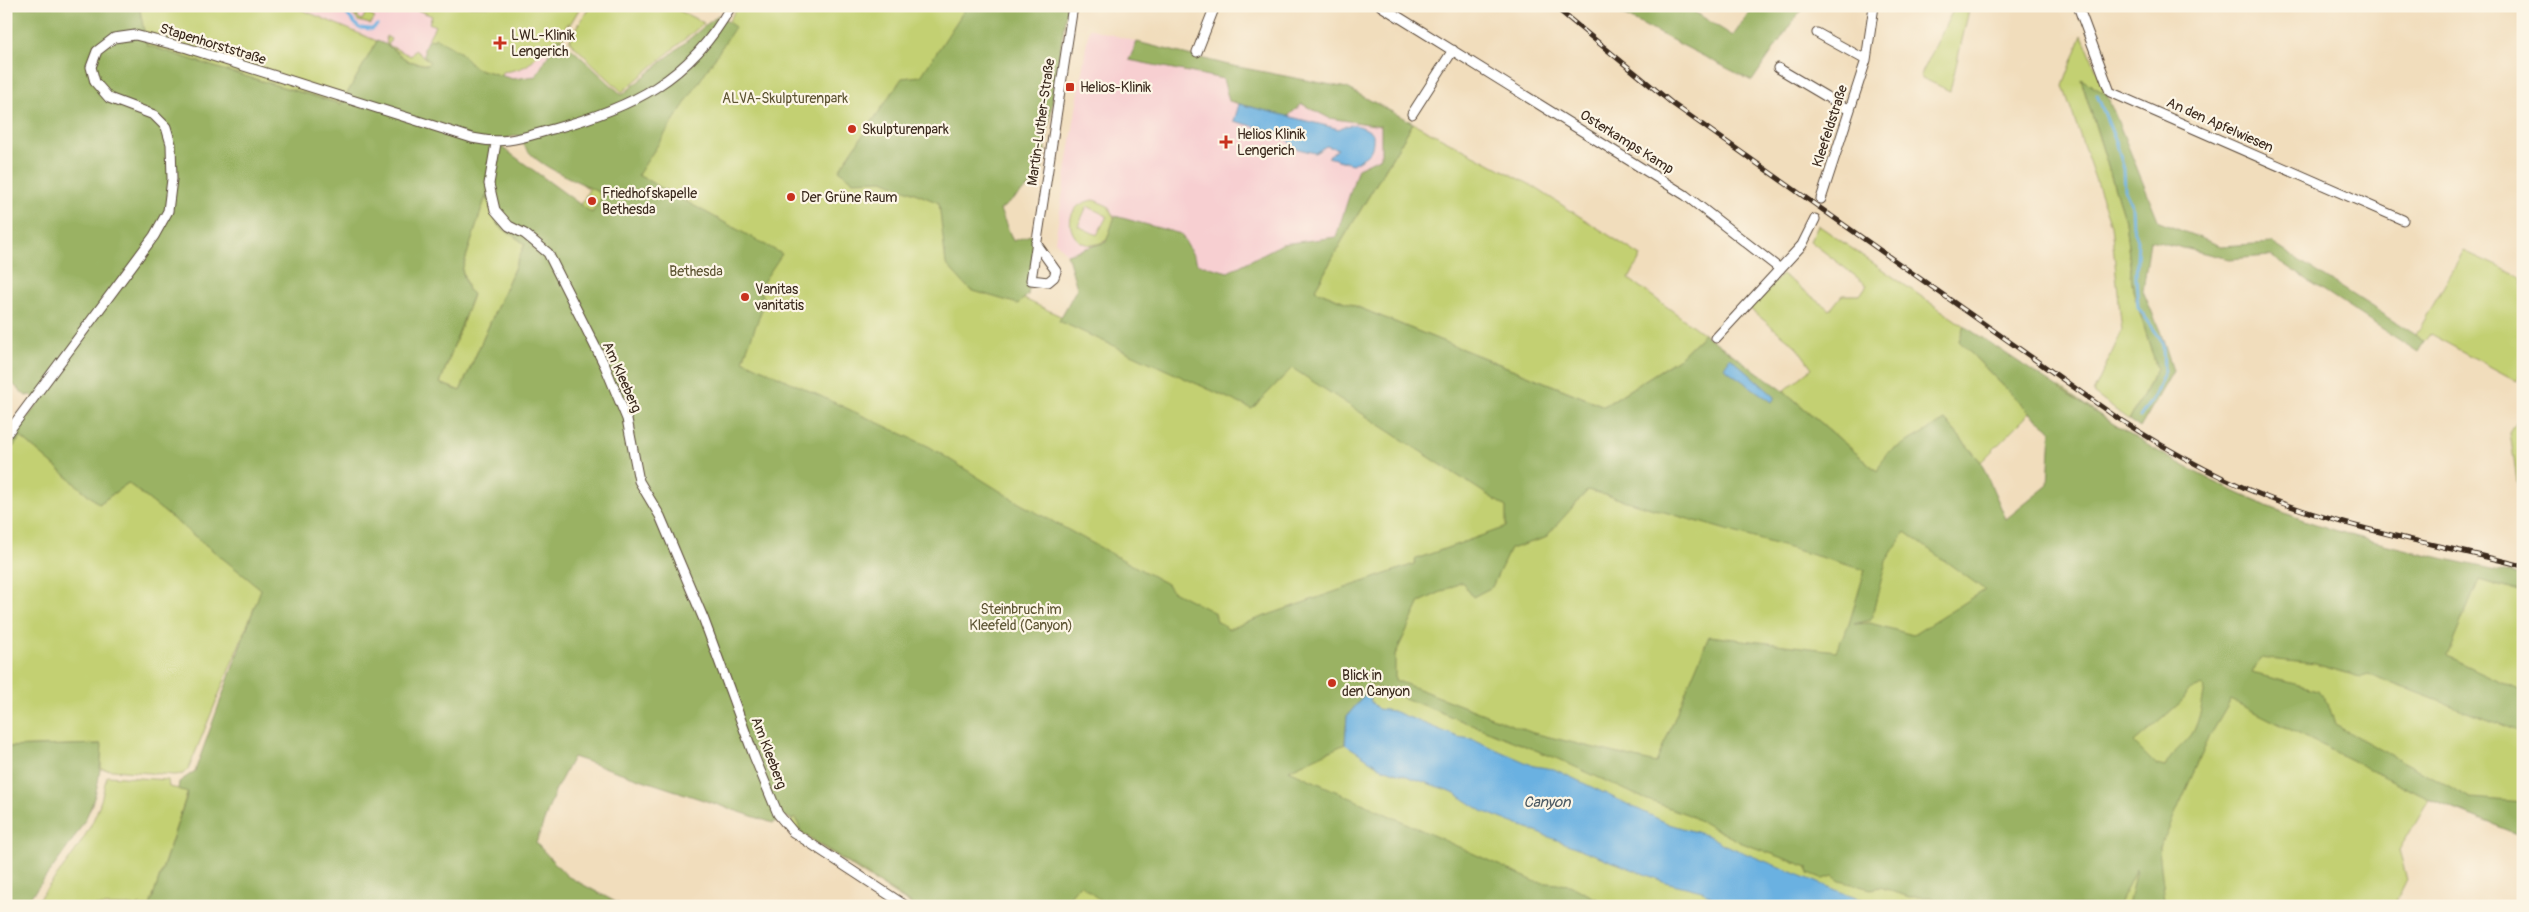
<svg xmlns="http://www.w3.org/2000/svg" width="2529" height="912" font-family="Pangolin,sans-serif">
	<rect width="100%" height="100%" fill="#fcf5e5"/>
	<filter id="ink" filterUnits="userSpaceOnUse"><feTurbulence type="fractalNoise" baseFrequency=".02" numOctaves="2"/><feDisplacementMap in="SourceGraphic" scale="10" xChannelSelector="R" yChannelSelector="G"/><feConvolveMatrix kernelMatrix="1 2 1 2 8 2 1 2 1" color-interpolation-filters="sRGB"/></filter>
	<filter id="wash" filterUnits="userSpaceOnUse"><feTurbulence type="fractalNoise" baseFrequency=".0096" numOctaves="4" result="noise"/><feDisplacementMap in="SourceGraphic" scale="20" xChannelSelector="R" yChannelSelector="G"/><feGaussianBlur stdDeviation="1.12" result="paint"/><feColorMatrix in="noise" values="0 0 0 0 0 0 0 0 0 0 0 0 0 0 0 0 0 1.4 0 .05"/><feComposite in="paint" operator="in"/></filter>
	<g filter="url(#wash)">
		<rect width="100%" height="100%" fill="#f1ddbc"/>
		<!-- built -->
		<path fill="#f7cfd1" d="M293 6H576L535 76 513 80 425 50 427 65 387 45Z
			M1089 28 1137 42 1129 60 1223 79 1302 104 1329 118 1382 126 1381 157 1358 169 1336 237 1282 244 1228 272 1198 264 1181 234 1115 216 1106 242 1067 254 1055 241Z"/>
		<!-- green -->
		<path fill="#c3d072" stroke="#7f7d48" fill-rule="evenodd" d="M139 6H293L377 41 342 104 227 71 146 45Z
			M347 6 360 10 357 17 362 20 366 13 375 18 370 24 358 21Z
			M414 6H581L569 26 568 22 562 35 566 33 557 48 555 44 546 43 542 51 539 49C533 67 519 70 502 72L501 76 475 68 461 53 436 38 433 40 428 39 435 26 429 23 432 16 413 8Z
			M590 6H670L704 23 622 92 569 41Z
			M738 6H1031L992 208 1001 288 1251 406 1314 292 2047 590 2059 387C2114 425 2169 463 2230 490 2324 532 2425 563 2523 593V836L2429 799 2399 851 2407 879 2394 906H913L795 830 557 255 589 189 526 141 582 126 727 24Z
			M1955 6H1970L1950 91 1920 77Z
			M2082 35 2107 95 2081 80 2125 221 2133 290 2157 369 2129 420 2093 393 2122 331 2111 225 2063 86Z
			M386 36 391 39 388 45 411 56 415 50 430 62 427 65 408 61 387 45Z
			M1413 123 1531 185 1641 256 1629 279 1704 334 1678 359 1604 406 1315 290 1343 239Z
			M486 195 498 225 525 244 460 391 440 383 473 295 468 290 462 270Z
			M1094 200 1108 206 1115 219 1108 239C1072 263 1052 205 1094 200ZM1087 206 1107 216 1097 235 1078 226Z
			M1818 225 1964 326 1959 341 2030 413 1981 462 1945 420 1877 471 1784 391 1812 368 1797 347 1750 309 1782 274 1830 310 1842 295H1860L1867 285 1810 241Z
			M2464 251 2523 278V372L2517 381 2430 334 2424 342 2416 335Z
			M2523 412V488H2518L2510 433Z
			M21 437 99 504 128 483 262 589 189 768 183 774 174 775 101 769V744L6 747V455Z
			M107 776 168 780 169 787 188 791 150 906H33C57 875 86 843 99 806 103 796 104 785 107 776Z"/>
		<!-- forest -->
		<path fill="#9ab264" stroke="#6a6e41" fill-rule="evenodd" d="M6 6H139L147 45 227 71 341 104 377 41 387 45 408 61 427 65 430 62 424 56V48L428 39 433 40 436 38 461 53 475 68 513 79 536 76 559 37 622 95 718 15 735 27 638 175 782 254 759 288 765 301 743 360 930 447 1019 503 1167 584 1171 590 1215 613 1217 621 1228 629 1414 564 1416 559 1506 527V507L1292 368 1252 409 1059 321 1077 288 1067 254 1106 242 1115 216 1181 234 1198 264 1228 272 1282 244 1336 237 1358 168 1381 157V126L1329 118 1302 104 1287 117 1229 101 1223 79 1129 60 1137 42 1228 65 1347 88 1413 123 1343 239 1315 290 1604 406 1678 359 1704 334 1784 391 1877 471 1886 454 1945 420 1981 462 2006 519 2048 485 2051 430 2030 413 1959 341 1964 326C2051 382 2135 444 2229 489 2320 534 2424 554 2523 576V593L2479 580 2447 656 2523 692V733L2368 674 2360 677 2315 664 2260 658 2252 673 2318 690 2330 709 2335 725 2471 798 2523 802V836L2429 799 2231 700 2210 736 2159 850 2165 901 2171 906H2128L2136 869 2118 906H1946L1931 897H1909L1880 887 1871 889 1840 881 1833 876 1824 879 1809 873 1808 867 1742 843 1689 815 1645 799 1558 759 1369 684 1368 691 1347 716 1345 744 1289 770 1536 882 1570 885 1610 906H1107L1080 884 1062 906H915L801 832 796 818 792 820 785 816 773 823 573 757 555 791 536 843 567 876 623 906H150L188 792 178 789 179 782 195 771 261 589 128 483 99 504 21 437 10 450 6 449V444L37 405V401L31 395 26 396 6 378ZM519 135C530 168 573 176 599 193L601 199 592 213 503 148 499 140ZM486 196 498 225 525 244 460 391 440 383 473 294 468 290 462 270ZM1588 490 1865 570 1849 624 1836 651 1709 636 1656 763 1533 733 1395 680V655L1420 602 1462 582 1473 597 1492 587 1510 549 1545 538ZM1905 532 1985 590 1913 635 1870 623 1854 624 1871 620 1886 561ZM2202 685 2205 688C2202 703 2199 729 2187 740 2178 749 2171 755 2165 767L2156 765 2134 743 2181 702 2187 692Z
			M967 6H1067L1041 177 1000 210 1013 241 1036 233 1028 295 1018 304 970 290 946 264 939 203 883 180 853 181 839 170 902 78 921 76Z
			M1606 6H1685L1733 36 1754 6H1808L1797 15 1752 81Z
			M2081 79 2107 95 2159 222 2221 246 2272 243 2416 335 2424 342 2418 352 2271 256 2229 259 2150 240 2143 291 2160 331 2173 371 2140 428 2129 420 2157 369 2133 290 2125 221Z
			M102 744C101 765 99 785 92 804 81 835 44 878 24 906H7L9 891 6 877V747Z"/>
		<!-- water -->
		<path fill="#6ab1e1" stroke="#526e80" d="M1239 104 1339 129C1350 122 1363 125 1373 134 1374 154 1368 155 1352 164L1328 157 1338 149 1326 146 1315 153 1294 148 1283 134 1234 121Z
			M1730 357 1775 397 1772 402 1724 368Z
			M1368 691 1371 702 1378 709 1393 711 1458 737 1472 739 1534 766 1554 769 1669 824 1709 836 1725 845 1856 898 1892 906H1725L1702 891 1665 882 1482 811 1453 792 1380 767 1345 744 1347 716Z"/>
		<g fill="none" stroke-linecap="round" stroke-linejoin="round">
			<!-- stream -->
			<path stroke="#6ab1e1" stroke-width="3" d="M335 6 342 9 359 28 372 29 377 25
				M2097 95 2116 142 2124 169 2125 191 2132 206 2133 227 2138 240 2136 278 2138 307 2160 338 2163 346 2164 373 2155 395 2140 417"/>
		</g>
	</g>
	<g filter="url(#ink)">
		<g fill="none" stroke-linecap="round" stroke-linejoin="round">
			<defs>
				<path id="street" d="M1381 6 1685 195 1780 269
					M2078 6 2110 92 2403 220
					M1817 33 1866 60
					M1197 52 1215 6
					M1778 68 1849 110
					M1412 114 1453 50
					M496 143 489 184 495 210 509 226 525 234 548 253 605 366 627 419 639 481 660 516 704 620 754 756 778 814 793 832 906 906
					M1821 199 1866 60 1874 6
					M1036 243 1056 271 1054 277 1048 282 1031 280 1073 6
					M1716 338 1802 245 1815 219
					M6 435 154 236 168 211 172 179 171 144 166 127 154 115 109 98 95 82 91 67 97 51 114 38 135 35 187 48 472 138C505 145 521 138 553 129 631 108 690 80 731 6"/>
			</defs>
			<!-- street casing -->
			<use href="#street" stroke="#564536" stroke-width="11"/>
			<!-- street -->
			<use href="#street" stroke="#fff" stroke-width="9"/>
			<defs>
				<path id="rail" d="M1554 6 1673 104 2116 417C2170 452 2226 483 2287 505 2364 532 2445 546 2523 566"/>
			</defs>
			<!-- rail casing -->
			<use href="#rail" stroke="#3b2a1e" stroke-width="5"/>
			<!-- rail -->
			<use href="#rail" stroke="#fcf5e5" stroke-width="3" stroke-dasharray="9" stroke-linecap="butt"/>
		</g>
	</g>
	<!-- markers -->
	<g fill="#c8321e" stroke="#fcf5e5" stroke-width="2">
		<path d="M497.5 35.5h5v5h5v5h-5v5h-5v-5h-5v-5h5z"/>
		<rect x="1065" y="82" width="10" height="10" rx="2.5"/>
		<circle cx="852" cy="129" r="5"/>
		<path d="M1223.5 134.5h5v5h5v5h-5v5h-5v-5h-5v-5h5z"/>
		<circle cx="791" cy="197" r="5"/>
		<circle cx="592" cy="201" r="5"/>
		<circle cx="745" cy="297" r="5"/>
		<circle cx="1332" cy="683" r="5"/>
	</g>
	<g text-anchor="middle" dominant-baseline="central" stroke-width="4.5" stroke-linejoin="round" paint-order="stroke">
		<!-- poi labels -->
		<g font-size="14" fill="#3b2a1e" stroke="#fcf5e5" text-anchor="start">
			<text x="511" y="35">LWL-Klinik<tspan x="511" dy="16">Lengerich</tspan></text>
			<text x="1080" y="87">Helios-Klinik</text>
			<text x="862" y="129">Skulpturenpark</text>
			<text x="1237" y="134">Helios Klinik<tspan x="1237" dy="16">Lengerich</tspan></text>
			<text x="602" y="193">Friedhofskapelle<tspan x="602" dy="16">Bethesda</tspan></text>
			<text x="801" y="197">Der Grüne Raum</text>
			<text x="755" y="289">Vanitas<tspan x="755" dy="16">vanitatis</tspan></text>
			<text x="1342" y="675">Blick in<tspan x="1342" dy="16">den Canyon</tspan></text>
		</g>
		<!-- street labels -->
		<g font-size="14" fill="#3b2a1e" stroke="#fcf5e5">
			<text transform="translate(213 44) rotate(17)">Stapenhorststraße</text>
			<text transform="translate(1041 122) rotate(-82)">Martin-Luther-Straße</text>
			<text transform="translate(2220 125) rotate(24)">An den Apfelwiesen</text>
			<text transform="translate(1830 126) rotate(-72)">Kleefeldstraße</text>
			<text transform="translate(1627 142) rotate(32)">Osterkamps Kamp</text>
			<text transform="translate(622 377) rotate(66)">Am Kleeberg</text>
			<text transform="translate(769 753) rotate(69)">Am Kleeberg</text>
		</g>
		<!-- park labels -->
		<g font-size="14" fill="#5d5433" stroke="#fcf5e5">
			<text x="785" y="98">ALVA-Skulpturenpark</text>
			<text x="696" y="271">Bethesda</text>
			<text x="1021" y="609">Steinbruch im<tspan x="1021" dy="16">Kleefeld (Canyon)</tspan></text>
		</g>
		<!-- water labels -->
		<g font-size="15" font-style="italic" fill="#4b5962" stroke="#fcf5e5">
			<text x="1547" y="802">Canyon</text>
		</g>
	</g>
	<!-- margin -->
	<rect width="2529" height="912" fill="none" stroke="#fcf5e5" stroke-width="25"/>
</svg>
